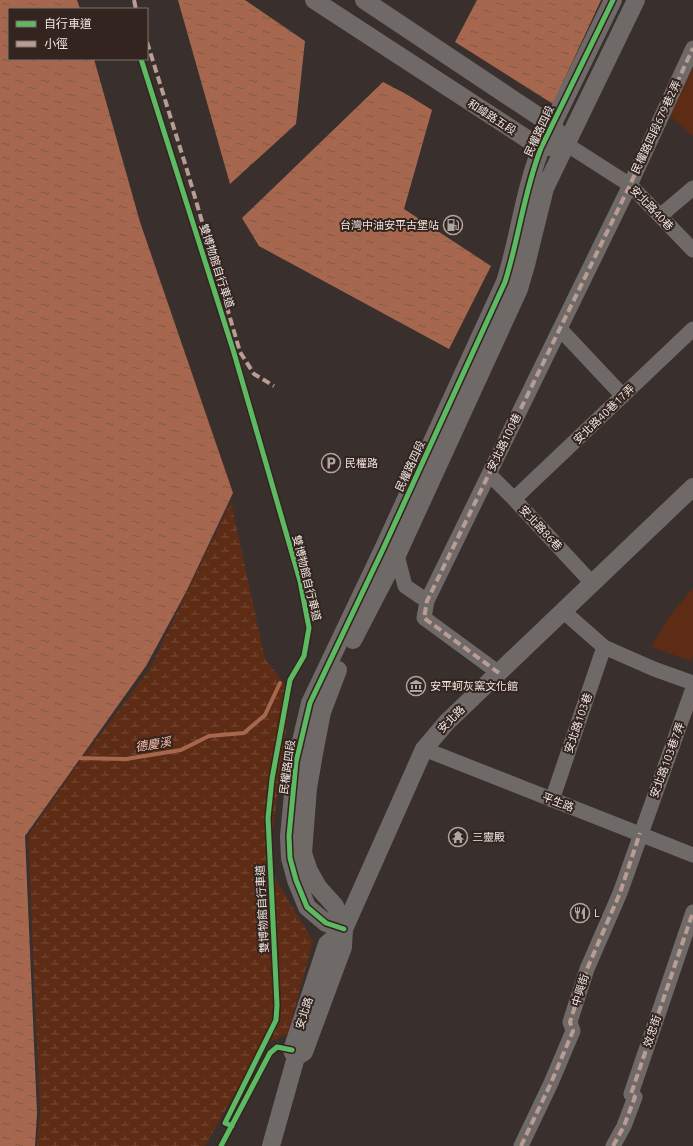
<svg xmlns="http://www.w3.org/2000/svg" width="693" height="1146" font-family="Ubuntu,'Noto Sans TC',sans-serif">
	<defs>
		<pattern id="wetland-marsh" width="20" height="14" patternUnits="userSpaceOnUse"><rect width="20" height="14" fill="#5e2b15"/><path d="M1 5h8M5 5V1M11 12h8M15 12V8" fill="none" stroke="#754a37"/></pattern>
		<pattern id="water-ripples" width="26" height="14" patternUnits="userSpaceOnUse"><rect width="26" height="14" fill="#a6674e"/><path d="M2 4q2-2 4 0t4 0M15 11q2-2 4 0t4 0" fill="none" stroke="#80594a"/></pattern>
	</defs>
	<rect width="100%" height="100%" fill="#39302d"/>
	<!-- wetland -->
	<path fill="url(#wetland-marsh)" d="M231 502 265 659 291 692 268 867 313 941 288 1034 262 1045 205 1146H37L40 1111 28 836 75 768 149 670Z"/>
	<!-- park -->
	<path fill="#5e2b15" d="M693 68V136L669 115Z
		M693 588V656L691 661 651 647 669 617Z"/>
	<!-- water -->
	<path fill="url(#water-ripples)" d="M0 0H77L80 9H9V59H94L140 222 233 493 186 592 146 666 25 836 37 1113 35 1146H0Z
		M178 0H245L305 41 296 124 230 184Z
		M477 0H601L553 104 455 42Z
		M383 82 406 94 432 110 404 209 491 266 449 349 259 246 242 218Z"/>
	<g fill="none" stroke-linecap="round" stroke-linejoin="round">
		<!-- stream -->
		<path stroke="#a6674e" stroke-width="4" d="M75 758 126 759 181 750 209 736 244 733 265 715 280 683"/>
		<!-- minor -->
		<path stroke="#6f6967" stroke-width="15" d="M566 144 630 185 693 250
			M660 216 693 188
			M560 329 623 396
			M489 474 514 499 592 583
			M514 499 693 329
			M392 552 397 555 405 586 427 601
			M604 647 654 669 693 683
			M499 673 424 618 427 601 630 185 693 48
			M424 749 693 855
			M552 800 604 647 563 611
			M521 1146 551 1083 573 1031 570 1022 587 969 620 893 693 688
			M613 1146 624 1126 635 1097 631 1094 693 912"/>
		<!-- tertiary -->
		<path stroke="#6f6967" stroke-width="18" d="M314 0 541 148 553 146
			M364 0 553 126 560 136
			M353 640 397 555 519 289 526 265 545 188 636 0
			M338 670 322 712 315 748 308 788 303 853 309 871 318 887 335 906 344 929
			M344 929 326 923 307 907 296 880 290 858 289 836 296 762 310 703 384 547 505 282C519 238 524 191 541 148L613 0
			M293 1053 292 1050 327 944 344 929
			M271 1146 296 1057 304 1052 343 947 344 929 424 749 447 722 693 487"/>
		<!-- quiet -->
		<path stroke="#b99d93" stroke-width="4" stroke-dasharray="8 4" stroke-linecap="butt" d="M134 0 136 9
			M147 42 187 170 240 352 254 374 274 386
			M499 673 424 618 427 601 630 185 693 48
			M521 1146 551 1083 573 1031 570 1022 587 969 620 893 640 833
			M613 1146 624 1126 635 1097 631 1094 693 912"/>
		<defs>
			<path id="cycleway" d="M141 59 234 353 300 581 309 628 304 656 290 680 272 779 268 818 277 1005 276 1020 225 1123 232 1126
				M344 929 326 923 307 907 296 880 290 858 289 836 296 762 310 703 384 547 505 282C519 238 524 191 541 148L613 0
				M221 1146 270 1053 277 1047 292 1050"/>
		</defs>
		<!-- cycleway casing -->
		<use href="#cycleway" stroke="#33241f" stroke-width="8"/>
		<!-- cycleway -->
		<use href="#cycleway" stroke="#5cba63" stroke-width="5"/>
	</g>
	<!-- icons -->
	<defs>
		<symbol id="fuel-ring" viewBox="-11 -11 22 22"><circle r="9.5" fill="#33241f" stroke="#afa6a2" stroke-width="1.5"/><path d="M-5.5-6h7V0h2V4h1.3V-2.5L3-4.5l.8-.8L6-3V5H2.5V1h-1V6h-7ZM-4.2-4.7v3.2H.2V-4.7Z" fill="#afa6a2"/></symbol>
		<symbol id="parking-ring" viewBox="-11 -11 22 22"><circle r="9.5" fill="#33241f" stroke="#afa6a2" stroke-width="1.5"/><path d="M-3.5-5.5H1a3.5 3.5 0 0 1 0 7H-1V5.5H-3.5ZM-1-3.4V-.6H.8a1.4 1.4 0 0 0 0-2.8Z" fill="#afa6a2"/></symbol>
		<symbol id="museum-ring" viewBox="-11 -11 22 22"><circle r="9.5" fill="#33241f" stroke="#afa6a2" stroke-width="1.5"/><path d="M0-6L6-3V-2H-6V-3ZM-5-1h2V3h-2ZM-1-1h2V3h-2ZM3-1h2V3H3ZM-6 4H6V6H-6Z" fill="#afa6a2"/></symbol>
		<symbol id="temple-ring" viewBox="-11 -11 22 22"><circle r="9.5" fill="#33241f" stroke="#afa6a2" stroke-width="1.5"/><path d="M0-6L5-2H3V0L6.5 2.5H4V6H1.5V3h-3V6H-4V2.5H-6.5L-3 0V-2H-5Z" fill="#afa6a2"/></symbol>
		<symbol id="restaurant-ring" viewBox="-11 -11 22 22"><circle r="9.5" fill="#33241f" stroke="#afa6a2" stroke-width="1.5"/><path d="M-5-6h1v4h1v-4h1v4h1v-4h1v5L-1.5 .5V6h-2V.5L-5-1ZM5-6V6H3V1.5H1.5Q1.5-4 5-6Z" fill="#afa6a2"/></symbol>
	</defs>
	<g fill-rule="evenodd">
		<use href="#fuel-ring" x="442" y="214" width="22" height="22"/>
		<use href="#parking-ring" x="320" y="452" width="22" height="22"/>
		<use href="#museum-ring" x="405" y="675" width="22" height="22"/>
		<use href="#temple-ring" x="447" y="826" width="22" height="22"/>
		<use href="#restaurant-ring" x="569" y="902" width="22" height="22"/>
	</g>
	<g text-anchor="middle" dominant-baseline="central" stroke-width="4" stroke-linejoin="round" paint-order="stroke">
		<!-- street labels -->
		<g font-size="11" fill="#efe5e1" stroke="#33241f">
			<text transform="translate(492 117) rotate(33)">和緯路五段</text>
			<text transform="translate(656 127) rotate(-65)">民權路四段679巷2弄</text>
			<text transform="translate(539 131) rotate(-65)">民權路四段</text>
			<text transform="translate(652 208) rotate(46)">安北路40巷</text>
			<text transform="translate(217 266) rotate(72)">雙博物館自行車道</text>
			<text transform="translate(604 414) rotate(-44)">安北路40巷17弄</text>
			<text transform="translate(504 442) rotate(-64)">安北路100巷</text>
			<text transform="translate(410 466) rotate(-65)">民權路四段</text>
			<text transform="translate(541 528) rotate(47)">安北路86巷</text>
			<text transform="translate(307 578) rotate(76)">雙博物館自行車道</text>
			<text transform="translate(451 719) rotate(-45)">安北路</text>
			<text transform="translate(578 723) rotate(-71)">安北路103巷</text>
			<text transform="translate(667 760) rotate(-70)">安北路103巷7弄</text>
			<text transform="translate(287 767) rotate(-82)">民權路四段</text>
			<text transform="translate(558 802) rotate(21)">平生路</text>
			<text transform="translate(262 909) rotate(-93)">雙博物館自行車道</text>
			<text transform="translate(580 990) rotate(-73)">中興街</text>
			<text transform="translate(304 1013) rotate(-72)">安北路</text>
			<text transform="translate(652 1031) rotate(-71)">效忠街</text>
		</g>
		<!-- poi labels -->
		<g font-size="11" fill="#efe5e1" stroke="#33241f" text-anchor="start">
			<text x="439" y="225" text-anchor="end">台灣中油安平古堡站</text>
			<text x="345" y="463">民權路</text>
			<text x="430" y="686">安平蚵灰窯文化館</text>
			<text x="472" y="837">三靈殿</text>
			<text x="594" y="913">L</text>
		</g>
		<!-- water labels -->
		<g font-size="12" font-style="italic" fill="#fcc1a9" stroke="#33241f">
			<text transform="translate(153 744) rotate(-9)">德慶溪</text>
		</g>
	</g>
	<!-- legend -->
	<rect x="8" y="8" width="140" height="52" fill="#33241f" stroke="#7e716d"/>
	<rect x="16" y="21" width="20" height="6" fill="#5cba63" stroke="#7e716d"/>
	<text x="44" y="28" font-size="12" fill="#efe5e1">自行車道</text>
	<rect x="16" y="41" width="20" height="6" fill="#b99d93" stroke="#7e716d"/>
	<text x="44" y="48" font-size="12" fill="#efe5e1">小徑</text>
</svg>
